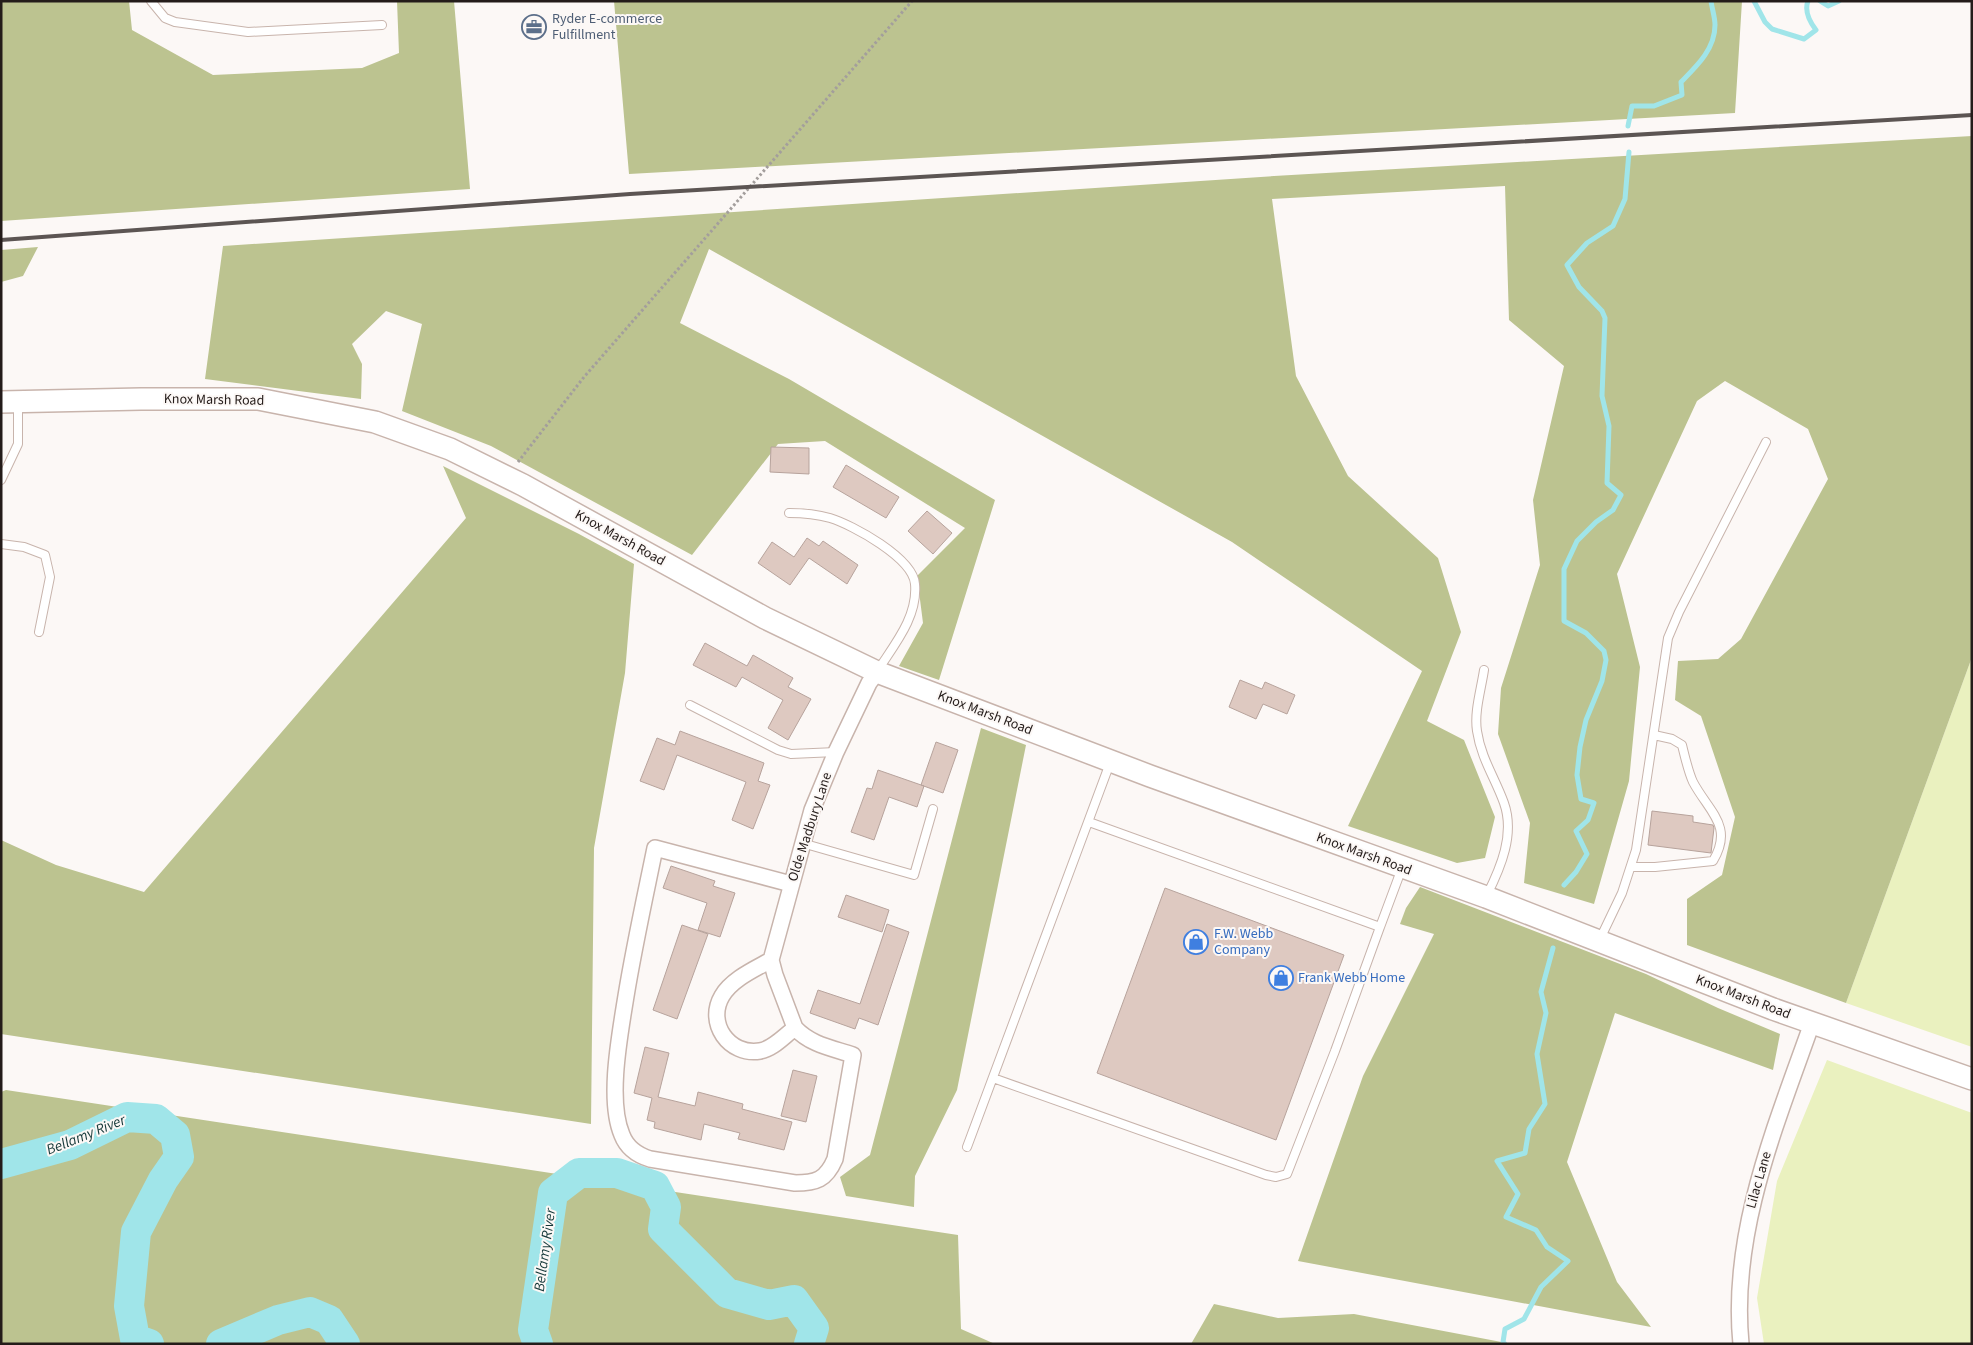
<svg xmlns="http://www.w3.org/2000/svg" width="1973" height="1345" font-family="'Source Sans 3',sans-serif">
	<rect width="100%" height="100%" fill="#fcf8f6"/>
	<!-- green -->
	<path fill="#eaf1bf" d="M1972 657V1047L1846 1003Z
		M1827 1060 1972 1113V1344H1764L1757 1298 1777 1181Z"/>
	<!-- forest -->
	<path fill="#bcc390" d="M1 1H129L132 30 213 75 362 68 399 53 397 1H454L470 189 1 221Z
		M614 1H1742L1735 113 629 174Z
		M1972 136V657L1846 1003 1687 945V899L1722 875 1735 817 1701 716 1675 700 1678 661 1718 659 1741 639 1828 479 1808 429 1725 381 1697 401 1617 574 1640 667 1629 781 1594 904 1524 883 1530 823 1498 734 1501 688 1540 565 1533 500 1564 366 1509 320 1505 186 1272 199 1296 376 1348 476 1438 558 1461 632 1427 721 1464 740 1495 817 1485 858 1457 863 1348 826 1422 671 1232 542 709 249 680 323 789 379 995 500 939 680 899 666 923 623 917 576 965 528 825 441 778 444 692 555 491 446 402 411 422 324 386 311 352 344 362 364 361 399 205 379 223 246 1274 176Z
		M38 247 23 276 1 282V250Z
		M443 466 579 534 634 564 625 673 594 848 591 1124 1 1034V840L56 865 144 892 466 518Z
		M981 728 1026 745 957 1090 915 1176 914 1207 846 1196 840 1177 870 1155Z
		M1420 887 1646 974 1718 1008 1780 1034 1773 1070 1615 1013 1567 1162 1617 1282 1651 1327 1298 1261 1363 1076 1434 934 1400 924 1406 908Z
		M6 1090 958 1235 961 1329 995 1344H1V1092Z
		M1214 1304 1278 1318 1354 1314 1512 1344H1191Z"/>
	<g fill="none" stroke-linecap="round" stroke-linejoin="round">
		<!-- stream -->
		<path stroke="#a0e5e9" stroke-width="5" d="M1754 1 1765 22 1772 29 1804 39 1816 30C1810 22 1804 11 1808 1
			M1820 1 1828 6 1839 1
			M1628 126 1632 106H1654L1682 95 1681 82C1697 66 1715 49 1715 25 1715 17 1712 9 1711 1
			M1564 885 1576 872 1587 854 1576 831 1588 820 1594 803 1581 799 1577 775 1580 747 1586 720 1602 681 1606 660 1604 651 1586 633 1564 621V569L1577 541 1596 522 1613 510 1621 495 1607 483 1609 426 1602 396 1605 318 1602 311 1579 287 1567 265 1587 243 1613 226 1625 199 1629 152
			M1505 1344 1503 1342 1505 1329 1524 1319 1541 1287 1568 1261 1547 1247 1536 1230 1506 1217 1518 1194 1497 1161 1525 1153 1529 1129 1545 1104 1537 1054 1546 1013 1541 992 1553 948"/>
		<!-- river -->
		<path stroke="#a0e5e9" stroke-width="30" d="M1 1164 70 1145 127 1117 156 1119 175 1135 179 1157 163 1180 136 1232 129 1306 135 1339 149 1344
			M221 1344 278 1320 310 1312 329 1320 345 1344
			M538 1344 533 1330 553 1193 579 1173H617L655 1186 666 1207 663 1229 727 1293 769 1305 794 1300 814 1328 809 1344"/>
	</g>
	<!-- building -->
	<path fill="#dec9c1" stroke="#b7a39c" d="M771 447 809 448V474L770 472Z
		M846 465 899 497 886 518 833 487Z
		M927 511 952 533 933 554 908 531Z
		M807 538 819 546 823 541 858 565 847 584 809 558 790 585 758 563 772 542 794 557Z
		M705 643 747 666 753 655 793 678 788 687 811 699 788 740 768 728 783 700 742 677 736 687 693 665Z
		M1240 680 1262 689 1265 682 1295 695 1287 714 1263 704 1256 719 1229 707Z
		M680 731 764 763 758 781 770 785 753 829 732 820 746 782 677 755 664 790 640 781 657 738 675 745Z
		M936 742 958 750 943 793 921 785Z
		M878 770 924 786 917 807 889 797 874 840 851 832 867 788 872 789Z
		M1652 811 1693 816V822L1713 825 1714 828 1711 853 1648 845Z
		M671 866 715 881 713 886 735 893 720 937 698 930 707 903 663 888Z
		M1165 888 1344 955 1276 1140 1097 1073Z
		M846 895 889 910 882 932 838 917Z
		M887 924 909 932 878 1025 859 1018 855 1029 810 1013 818 990 860 1004Z
		M682 925 708 934 677 1019 653 1010Z
		M645 1047 669 1053 658 1097 695 1106 698 1092 743 1104 742 1109 792 1122 784 1150 738 1139 740 1133 704 1124 701 1140 654 1128 655 1122 647 1120 652 1098 634 1093Z
		M793 1070 817 1076 806 1122 781 1116Z"/>
	<g fill="none" stroke-linecap="round" stroke-linejoin="round">
		<defs>
			<path id="lane" d="M151 1 165 18 175 22 248 32 382 25
				M1 480 18 444V404
				M789 513C804 513 816 514 830 518 853 525 913 558 915 584 918 617 894 645 878 670
				M1 544 24 547 45 555 50 577 39 632
				M1484 670C1481 690 1474 712 1477 731 1481 758 1495 778 1504 803 1515 834 1501 867 1487 895
				M690 705 778 750 791 754 836 752
				M1089 822 1380 927 1402 868
				M802 843 914 875 933 809
				M1631 867H1655L1713 861C1734 826 1709 812 1693 782 1688 771 1685 757 1682 745L1672 739 1654 735
				M1600 939 1622 893 1636 850 1668 638 1679 612 1766 442
				M993 1078 1266 1175 1276 1177 1287 1174 1335 1051 1380 927
				M967 1147 1110 763"/>
			<path id="street" d="M791 884 655 848C645 897 634 947 626 996 620 1034 607 1100 622 1135 627 1148 637 1155 650 1159L795 1183C816 1183 826 1180 835 1159L853 1055C832 1048 811 1045 795 1028
				M771 960 812 810 836 752 869 683 877 672
				M771 960 775 975 795 1028C784 1036 773 1049 760 1051 729 1056 706 1023 722 996 732 979 755 969 771 960Z
				M1741 1344C1730 1233 1776 1125 1812 1023"/>
			<path id="secondary" d="M1 402 141 399H258L375 422 450 449 523 485 765 618 877 672 1150 776 1486 897 1773 1009 1972 1079"/>
		</defs>
		<!-- lane casing -->
		<use href="#lane" stroke="#c8b4ac" stroke-width="10"/>
		<!-- street casing -->
		<use href="#street" stroke="#c8b4ac" stroke-width="18"/>
		<!-- secondary casing -->
		<use href="#secondary" stroke="#c8b4ac" stroke-width="24"/>
		<!-- path -->
		<path stroke="#a39e9c" stroke-width="3" stroke-dasharray="2.5 2.5" stroke-linecap="butt" d="M518 462 584 377 912 1"/>
		<!-- lane -->
		<use href="#lane" stroke="#fff" stroke-width="8"/>
		<!-- street -->
		<use href="#street" stroke="#fff" stroke-width="15"/>
		<!-- secondary -->
		<use href="#secondary" stroke="#fff" stroke-width="21"/>
		<!-- rail -->
		<path stroke="#5c5553" stroke-width="4" d="M1 240 630 194 1972 115"/>
	</g>
	<!-- icons -->
	<defs>
		<symbol id="office-ring" viewBox="-11 -11 22 22"><circle r="9.5" fill="#fcf8f6" stroke="#5c6f8a" stroke-width="1.5"/><path d="M-6-3h4V-5.5h4V-3h4V5H-6ZM-1-4.5V-3h2v-1.5ZM-6 0V1H6V0Z" fill="#5c6f8a"/></symbol>
		<symbol id="shop-ring" viewBox="-11 -11 22 22"><circle r="9.5" fill="#fcf8f6" stroke="#3f7fe0" stroke-width="1.5"/><path d="M-5-2.5h2.3a2.7 3.5 0 0 1 5.4 0H5L5.5 6h-11ZM-1.5-2.5h3a1.5 2.3 0 0 0-3 0Z" fill="#3f7fe0"/></symbol>
	</defs>
	<g fill-rule="evenodd">
		<use href="#office-ring" x="520" y="13" width="28" height="28"/>
		<use href="#shop-ring" x="1182" y="928" width="28" height="28"/>
		<use href="#shop-ring" x="1267" y="964" width="28" height="28"/>
	</g>
	<g text-anchor="middle" dominant-baseline="central" stroke-width="4" stroke-linejoin="round" paint-order="stroke">
		<!-- service labels -->
		<g font-size="14" fill="#4e5e75" stroke="#fcf8f6" text-anchor="start">
			<text x="552" y="19">Ryder E-commerce<tspan x="552" dy="16">Fulfillment</tspan></text>
		</g>
		<!-- street labels -->
		<g font-size="14" fill="#241c1a" stroke="#fcf8f6">
			<text transform="translate(214 400) rotate(1)">Knox Marsh Road</text>
			<text transform="translate(620 538) rotate(29)">Knox Marsh Road</text>
			<text transform="translate(985 713) rotate(21)">Knox Marsh Road</text>
			<text transform="translate(810 827) rotate(-72)">Olde Madbury Lane</text>
			<text transform="translate(1364 854) rotate(20)">Knox Marsh Road</text>
			<text transform="translate(1743 997) rotate(21)">Knox Marsh Road</text>
			<text transform="translate(1759 1180) rotate(-74)">Lilac Lane</text>
		</g>
		<!-- shop labels -->
		<g font-size="14" fill="#366cbe" stroke="#fcf8f6" text-anchor="start">
			<text x="1214" y="934">F.W. Webb<tspan x="1214" dy="16">Company</tspan></text>
			<text x="1298" y="978">Frank Webb Home</text>
		</g>
		<!-- water labels -->
		<g font-size="15" font-style="italic" fill="#153839" stroke="#fcf8f6">
			<text transform="translate(86 1135) rotate(-22)">Bellamy River</text>
			<text transform="translate(545 1250) rotate(-82)">Bellamy River</text>
		</g>
	</g>
	<!-- border -->
	<rect width="1973" height="1345" fill="none" stroke="#241c1a" stroke-width="5"/>
</svg>
